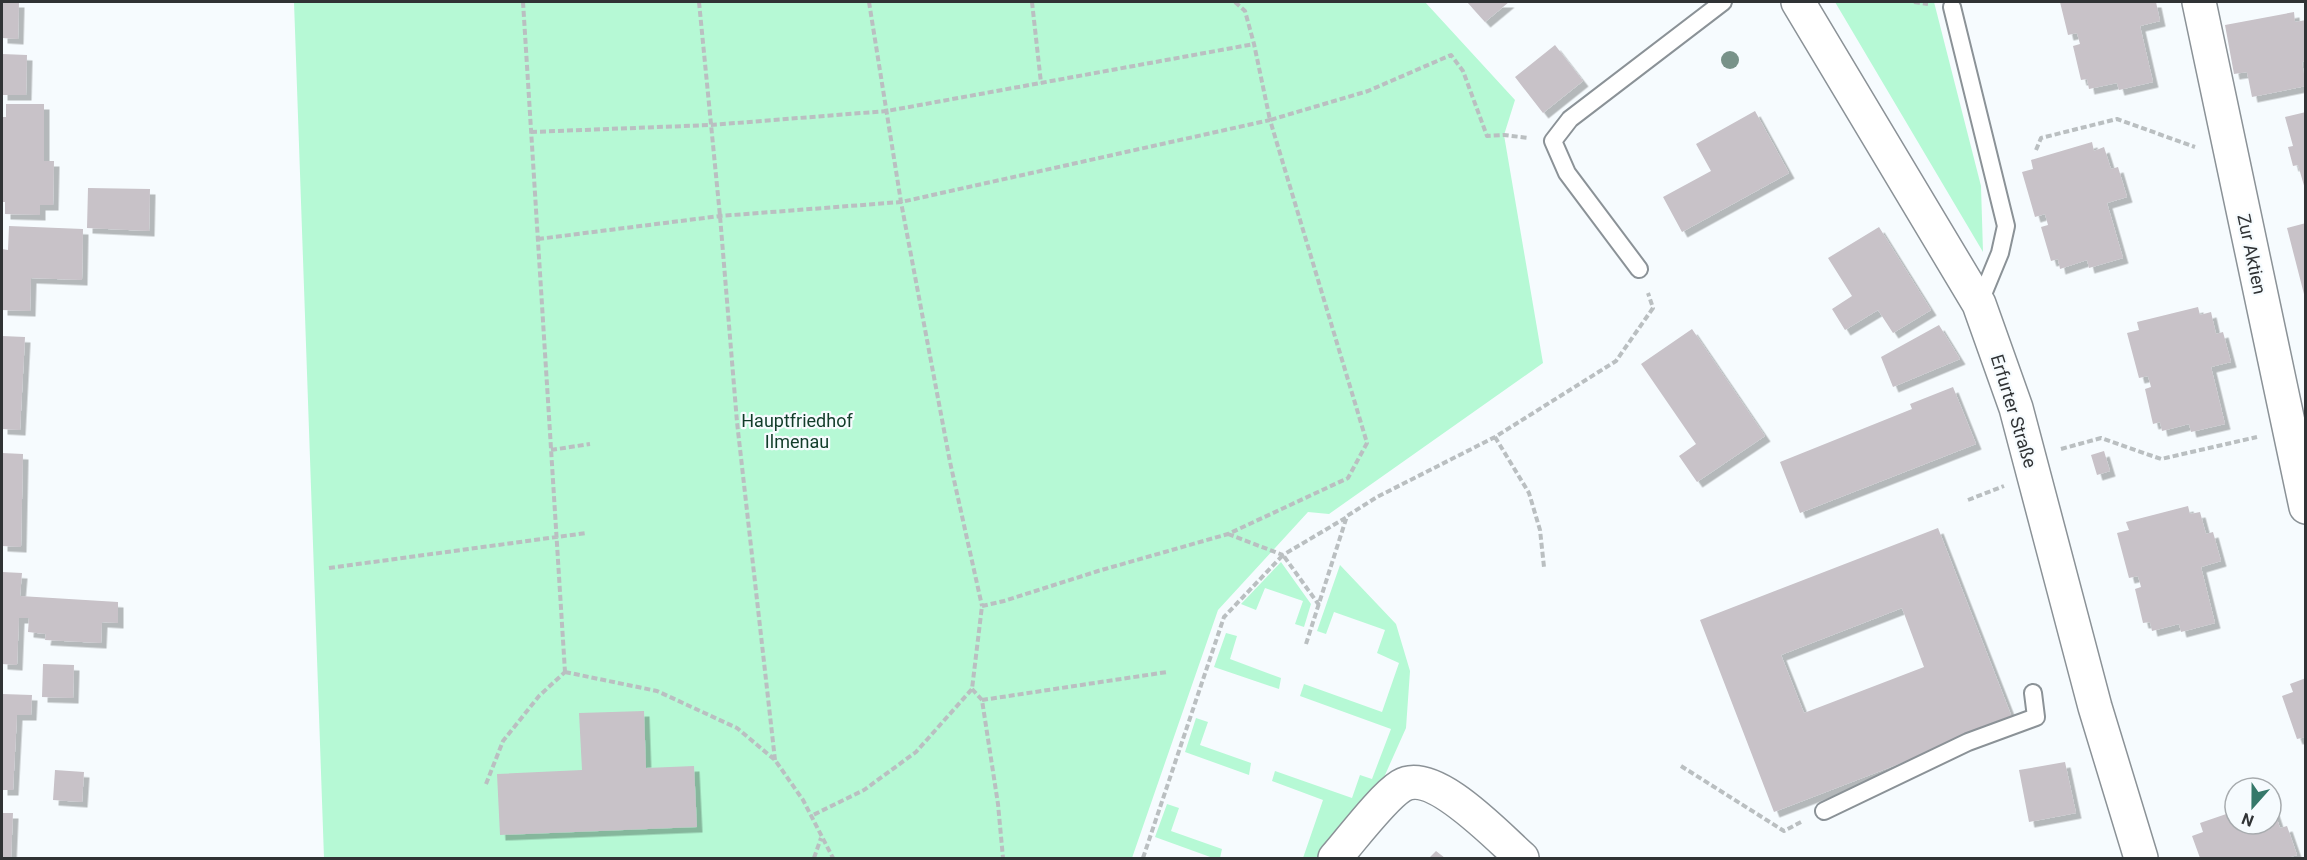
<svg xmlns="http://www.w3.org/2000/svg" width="2307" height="860" font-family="Roboto,sans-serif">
	<defs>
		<filter id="shadow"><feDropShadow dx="5.5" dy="5.5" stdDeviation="0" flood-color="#0004"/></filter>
	</defs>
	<rect width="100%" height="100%" fill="#f6fbfe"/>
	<!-- green -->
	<path fill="#b6f9d5" d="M294 2H1425L1515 100 1504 135 1543 363 1329 514 1308 512 1218 610 1132 858H324Z
		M1835 2H1934L1981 186 1983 252Z
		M1281 562 1311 604 1304 627 1295 624 1303 601 1265 588 1256 610 1241 604Z
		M1340 565 1396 624 1410 671 1406 728 1381 784 1319 858H1303L1323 800 1272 781 1275 771 1352 798 1360 775 1372 779 1391 729 1300 696 1304 684 1382 712 1399 663 1377 653 1385 630 1334 612 1326 634 1317 631Z
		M1226 633 1237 636 1230 659 1281 678 1279 689 1214 667Z
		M1196 718 1208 722 1200 745 1251 763 1249 775 1185 752Z
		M1167 804 1179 808 1171 831 1222 849 1220 858H1213L1155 837Z"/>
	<!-- building -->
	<path fill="#c8c2c8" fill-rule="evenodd" filter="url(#shadow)" d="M2 2H19L18 39 2 38Z
		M1467 2H1509L1485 22Z
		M2060 2H2156L2160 21 2140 26 2153 82 2119 90 2117 83 2089 89 2087 79 2081 80 2073 46 2080 44 2077 33 2068 35Z
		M2294 12 2295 22 2306 20V61L2302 62 2306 86 2252 97 2247 72 2234 74 2225 25Z
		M1555 45 1583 81 1543 113 1515 77Z
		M2 54 27 55 26 95H2Z
		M6 104H44V161H54L53 205H40V215L5 214V202H2V117H6Z
		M1755 111 1789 173 1682 232 1663 197 1711 171 1696 144Z
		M2306 112V189H2305L2298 165 2293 166 2288 147 2293 146 2285 117Z
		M2092 142 2094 151 2104 147 2111 169 2118 167 2127 197 2107 203 2123 258 2089 268 2087 260 2060 269 2058 259 2051 261 2041 227 2048 225 2045 214 2035 217 2022 172 2033 169 2031 160Z
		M88 188 150 189 149 231 87 228Z
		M2306 223V298H2305L2287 228Z
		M9 226 83 229 82 280 31 278 30 311 2 310V249L8 250Z
		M1879 227 1931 310 1893 333 1878 310 1845 330 1832 309 1852 296 1828 258Z
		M2198 307 2200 315 2211 312 2216 334 2223 332 2231 362 2211 367 2225 424 2191 432 2189 424 2162 431 2160 422 2153 424 2145 389 2151 387 2148 376 2139 378 2127 333 2139 330 2137 322Z
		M1939 325 1960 359 1893 387 1881 357Z
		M1692 329 1765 436 1697 482 1679 456 1696 444 1641 364Z
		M2 336 25 337 20 430 2 429Z
		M1953 387 1976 444 1800 513 1780 462 1912 409 1910 404Z
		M2104 451 2110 471 2097 475 2091 455Z
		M2 453 23 454 21 547 2 546Z
		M2188 506 2190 514 2200 512 2206 534 2213 532 2221 561 2201 567 2215 623 2181 632 2179 624 2152 631 2150 622 2143 623 2135 589 2141 587 2138 576 2129 578 2117 533 2129 530 2126 522Z
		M1938 528 2013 720 1774 812 1700 620ZM1902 608 1924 667 1804 713 1781 655Z
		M2 572 22 573 20 596 118 602V623L102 622 101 643 45 640 46 634 28 632 29 618H19L17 665 2 664Z
		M43 664 74 665 73 698 42 697Z
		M2306 678V737L2297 739 2282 696 2293 692 2290 684Z
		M2 694 32 695 31 715H17L13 790H2Z
		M644 711 646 768 694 766 697 827 500 835 497 774 582 770 579 713Z
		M2065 762 2076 813 2029 822 2019 770Z
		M55 770 84 772 82 802 53 800Z
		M2273 807 2280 828 2287 826 2297 855 2287 858H2200L2192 836 2203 832 2200 823 2235 811V824H2271V808Z
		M2 813H13L11 858H2Z
		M1436 851 1445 858H1429Z"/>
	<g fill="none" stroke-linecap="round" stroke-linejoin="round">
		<defs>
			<path id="lane" d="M1952 7 2006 226 2000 253 1979 304
				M1639 269 1567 173 1553 141 1570 119 1723 2
				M1824 811 1968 742 2036 717 2033 693"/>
			<path id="street" d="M2199 2 2306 507
				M1335 858C1351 840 1382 798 1401 786 1433 766 1499 838 1522 858"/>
			<path id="secondary" d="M1798 2 1979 304 2016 408 2095 707 2141 858"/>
		</defs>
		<!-- lane casing -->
		<use href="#lane" stroke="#8b9297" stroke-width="20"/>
		<!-- street casing -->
		<use href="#street" stroke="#8b9297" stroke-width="36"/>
		<!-- secondary casing -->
		<use href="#secondary" stroke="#8b9297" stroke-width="36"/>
		<!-- path -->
		<path stroke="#babfc1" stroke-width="4" stroke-dasharray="6 3" stroke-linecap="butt" d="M523 2 565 672
			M699 2 720 216 737 422 775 760
			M869 2 901 202 950 462 982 606
			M1032 2 1041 83
			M1235 2 1245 11 1254 44 1270 120 1368 91 1451 55 1463 71 1487 136 1504 135 1529 138
			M1914 2 1928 4
			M531 132 711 125 887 111 1254 44
			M2036 150 2041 138 2117 119 2195 147
			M538 239 720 216 901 202 1270 120 1367 443 1348 478 1228 534 1098 571 1004 601 982 606 972 689 916 752 864 790 811 816
			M1495 437 1529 493 1540 530 1544 567
			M2061 449 2101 438 2161 459 2257 437
			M551 450 590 444
			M1968 500 2004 486
			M1228 534 1283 555 1347 517
			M329 568 586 533
			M1306 644 1347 516 1377 497 1495 437 1616 361 1653 308 1648 293
			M565 672 657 691 737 728 775 760 803 800 833 858
			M972 689 982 700 998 804 1003 858
			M982 700 1167 672
			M1681 766 1784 831 1803 821
			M486 784 503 741 539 696 565 672
			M814 858 821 838
			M1143 858 1224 617 1283 555 1319 605"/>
		<!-- lane -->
		<use href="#lane" stroke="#fff" stroke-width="16"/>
		<!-- street -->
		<use href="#street" stroke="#fff" stroke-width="33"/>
		<!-- secondary -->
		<use href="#secondary" stroke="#fff" stroke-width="33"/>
	</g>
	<!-- trees -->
	<circle fill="#789289" cx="1730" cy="60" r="9"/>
	<g text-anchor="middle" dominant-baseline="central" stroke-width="4.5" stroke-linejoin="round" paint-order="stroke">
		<!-- street labels -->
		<g font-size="18" fill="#303335" stroke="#f6fbfe">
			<text transform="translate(2252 254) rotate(78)">Zur Aktien</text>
			<text transform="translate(2014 411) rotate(73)">Erfurter Straße</text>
		</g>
		<!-- park labels -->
		<g font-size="18" fill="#113c29" stroke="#f6fbfe">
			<text x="797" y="420">Hauptfriedhof<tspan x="797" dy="21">Ilmenau</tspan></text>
		</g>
	</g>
	<!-- border -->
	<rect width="2307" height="860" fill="none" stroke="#303335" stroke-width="6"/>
	<!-- north arrow -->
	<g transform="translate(2253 806) rotate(201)"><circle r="28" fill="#f6fbfe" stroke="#a7abae" stroke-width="1.5"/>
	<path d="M0-4.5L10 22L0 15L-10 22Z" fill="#35786a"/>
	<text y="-9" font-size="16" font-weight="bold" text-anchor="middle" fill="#303335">N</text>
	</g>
</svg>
